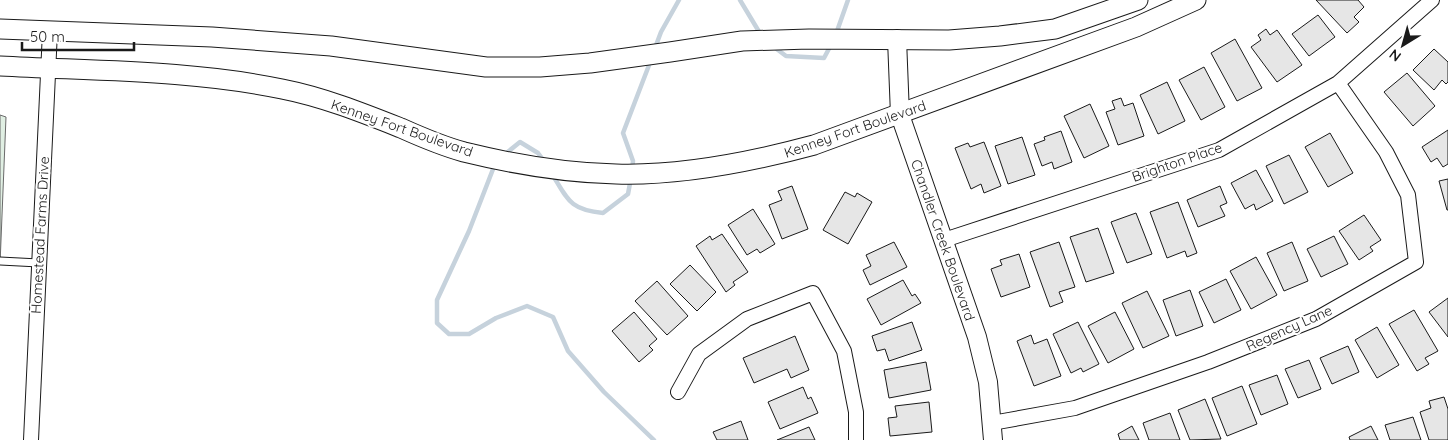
<svg xmlns="http://www.w3.org/2000/svg" width="1448" height="440" font-family="Quicksand,sans-serif">
	<rect width="100%" height="100%" fill="#fff"/>
	<!-- green -->
	<path fill="#e0efe3" stroke="#6a6a6a" d="M0 115 6 117 0 265Z"/>
	<g fill="none" stroke-linecap="round" stroke-linejoin="round">
		<!-- stream -->
		<path stroke="#c6d2dc" stroke-width="4.5" d="M740 0 761 35
			M836 34 848 0
			M774 47 786 56 824 58 832 43
			M655 48 661 32 679 0
			M504 155 520 142 538 153 544 161
			M495 164 469 231 437 300V323L449 334H469L496 318 527 306 553 317 568 351 604 392 654 440
			M632 170 633 161 623 133 651 60
			M552 174C568 200 570 210 603 213L628 194 631 178"/>
	</g>
	<!-- building -->
	<path fill="#e6e6e6" stroke="#1a1a1a" d="M1316 0H1358L1364 7 1354 17 1359 22 1347 33Z
		M1318 15 1335 37 1309 56 1292 34Z
		M1266 29 1270 35 1277 30 1302 65 1277 82 1251 47 1261 40 1258 35Z
		M1235 39 1262 88 1237 101 1211 53Z
		M1434 49 1448 62V82L1446 84 1442 80 1434 90 1413 70Z
		M1204 67 1225 107 1201 120 1179 80Z
		M1407 73 1435 106 1413 126 1384 92Z
		M1167 82 1185 121 1158 134 1140 95Z
		M1121 98 1124 106 1133 103 1144 136 1118 145 1106 112 1115 109 1112 101Z
		M1090 104 1109 146 1084 158 1064 116Z
		M1448 130V164L1443 167 1437 158 1431 162 1422 147Z
		M1061 131 1072 162 1054 169 1052 162 1042 166 1034 144 1045 140 1044 137Z
		M1330 133 1353 173 1328 187 1305 147Z
		M1022 137 1035 175 1008 184 995 146Z
		M984 142 1001 186 984 193 981 184 971 189 955 148 968 143 970 147Z
		M1289 155 1308 192 1284 204 1266 166Z
		M1256 170 1273 201 1256 210 1254 204 1245 209 1231 183Z
		M1448 179V210H1447L1439 181Z
		M792 186 808 229 782 239 769 205 782 200 778 191Z
		M1220 186 1227 203 1220 206 1225 216 1198 227 1187 200Z
		M845 192 855 197 857 193 872 202 848 244 823 230Z
		M1178 202 1197 253 1187 257 1185 251 1167 258 1150 212Z
		M753 209 775 244 760 253 757 249 747 255 728 225Z
		M1136 213 1152 254 1127 263 1111 222Z
		M1364 215 1381 240 1370 247 1373 251 1359 260 1339 231Z
		M1098 228 1114 273 1086 282 1070 237Z
		M722 234 748 272 733 282 735 285 726 292 696 246 710 236 712 240Z
		M1334 236 1348 264 1321 277 1307 249Z
		M894 242 907 267 870 285 863 270 871 266 866 255Z
		M1059 242 1075 287 1059 292 1063 302 1050 307 1030 252Z
		M1292 242 1308 281 1284 291 1267 253Z
		M1019 254 1030 287 1001 297 991 269 1002 265 1000 260Z
		M1256 257 1277 295 1251 309 1230 271Z
		M690 265 716 292 697 311 670 284Z
		M1226 279 1241 310 1214 323 1199 292Z
		M903 280 912 296 915 294 921 303 881 325 867 299Z
		M657 281 688 316 667 335 635 301Z
		M1190 290 1203 326 1176 336 1163 300Z
		M1147 291 1169 336 1143 348 1122 303Z
		M1448 298V337L1429 312Z
		M1414 310 1438 351 1425 358 1429 364 1417 371 1389 324Z
		M634 312 657 339 649 346 653 350 639 362 612 331Z
		M1115 312 1134 349 1108 363 1088 326Z
		M912 322 922 350 889 361 885 349 877 351 872 336Z
		M1078 322 1099 364 1083 372 1081 368 1071 373 1053 334Z
		M1377 327 1399 365 1377 378 1355 340Z
		M1031 335 1034 344 1047 339 1061 376 1034 386 1017 341Z
		M795 336 809 370 791 378 787 369 754 383 743 358Z
		M1348 346 1359 372 1332 384 1320 358Z
		M1309 360 1321 389 1298 398 1285 369Z
		M926 362 931 390 889 398 884 370Z
		M1277 375 1288 404 1261 415 1249 385Z
		M1242 386 1257 424 1227 436 1212 398Z
		M803 387 808 399 811 397 818 413 780 429 768 402Z
		M1444 397 1448 409V440H1429L1420 412 1431 408 1429 401Z
		M1205 399 1221 439 1190 440 1178 410Z
		M929 402 932 432 890 436 888 418 897 417 895 406Z
		M1170 413 1180 440H1149L1143 423Z
		M1413 417 1421 440H1390L1385 425Z
		M741 421 748 440H717L713 432Z
		M1132 426 1139 440H1120L1118 434Z
		M1371 426 1378 440H1350L1349 437Z
		M809 427 815 440H777Z"/>
	<g fill="none" stroke-linecap="round" stroke-linejoin="round">
		<defs>
			<path id="service" d="M0 261 39 263"/>
			<path id="minor" d="M944 240 1219 150 1338 83 1432 0
				M678 392 699 354 747 319 813 293 844 351 856 412V440
				M992 423 1075 408 1208 362 1316 319 1416 262 1408 195 1386 152 1338 83
				M31 440 50 31"/>
			<path id="tertiary" d="M897 39 900 115 977 337 988 382 993 440"/>
			<path id="secondary" d="M0 29 212 37 331 46 486 67H540L590 63 670 52 742 41 809 39 949 40 1000 36 1055 29 1138 0
				M0 66C93 71 192 70 282 89 323 97 363 113 401 128 421 137 442 146 464 152 513 164 565 173 616 174 682 176 751 162 814 145L1136 27 1196 0"/>
		</defs>
		<!-- service casing -->
		<use href="#service" stroke="#1a1a1a" stroke-width="9"/>
		<!-- minor casing -->
		<use href="#minor" stroke="#1a1a1a" stroke-width="16"/>
		<!-- tertiary casing -->
		<use href="#tertiary" stroke="#1a1a1a" stroke-width="20"/>
		<!-- secondary casing -->
		<use href="#secondary" stroke="#1a1a1a" stroke-width="21"/>
		<!-- service -->
		<use href="#service" stroke="#fff" stroke-width="7"/>
		<!-- minor -->
		<use href="#minor" stroke="#fff" stroke-width="14"/>
		<!-- tertiary -->
		<use href="#tertiary" stroke="#fff" stroke-width="18"/>
		<!-- secondary -->
		<use href="#secondary" stroke="#fff" stroke-width="19"/>
	</g>
	<g text-anchor="middle" dominant-baseline="central" stroke-width="4" stroke-linejoin="round" paint-order="stroke">
		<!-- street labels -->
		<g font-size="14" fill="#1a1a1a" stroke="#fff">
			<text transform="translate(402 128) rotate(19)">Kenney Fort Boulevard</text>
			<text transform="translate(855 129) rotate(-19)">Kenney Fort Boulevard</text>
			<text transform="translate(1177 162) rotate(-19)">Brighton Place</text>
			<text transform="translate(40 235) rotate(-87)">Homestead Farms Drive</text>
			<text transform="translate(943 240) rotate(71)">Chandler Creek Boulevard</text>
			<text transform="translate(1289 328) rotate(-24)">Regency Lane</text>
		</g>
	</g>
	<!-- north arrow -->
	<g transform="translate(1403 45) rotate(217)" stroke="#ffffff" stroke-width="4" paint-order="stroke">
	<path d="M0-4L9 19L0 12L-9 19Z" fill="#1a1a1a"/>
	<text y="-8" font-size="14" font-weight="bold" text-anchor="middle" fill="#1a1a1a">N</text>
	</g>
	<!-- scale -->
	<path d="M22 42v8h112v-8" fill="none" stroke="#1a1a1a" stroke-width="2.5"/>
	<text x="30" y="42" font-size="15" fill="#1a1a1a" stroke="#ffffff" stroke-width="4" paint-order="stroke">50 m</text>
</svg>
